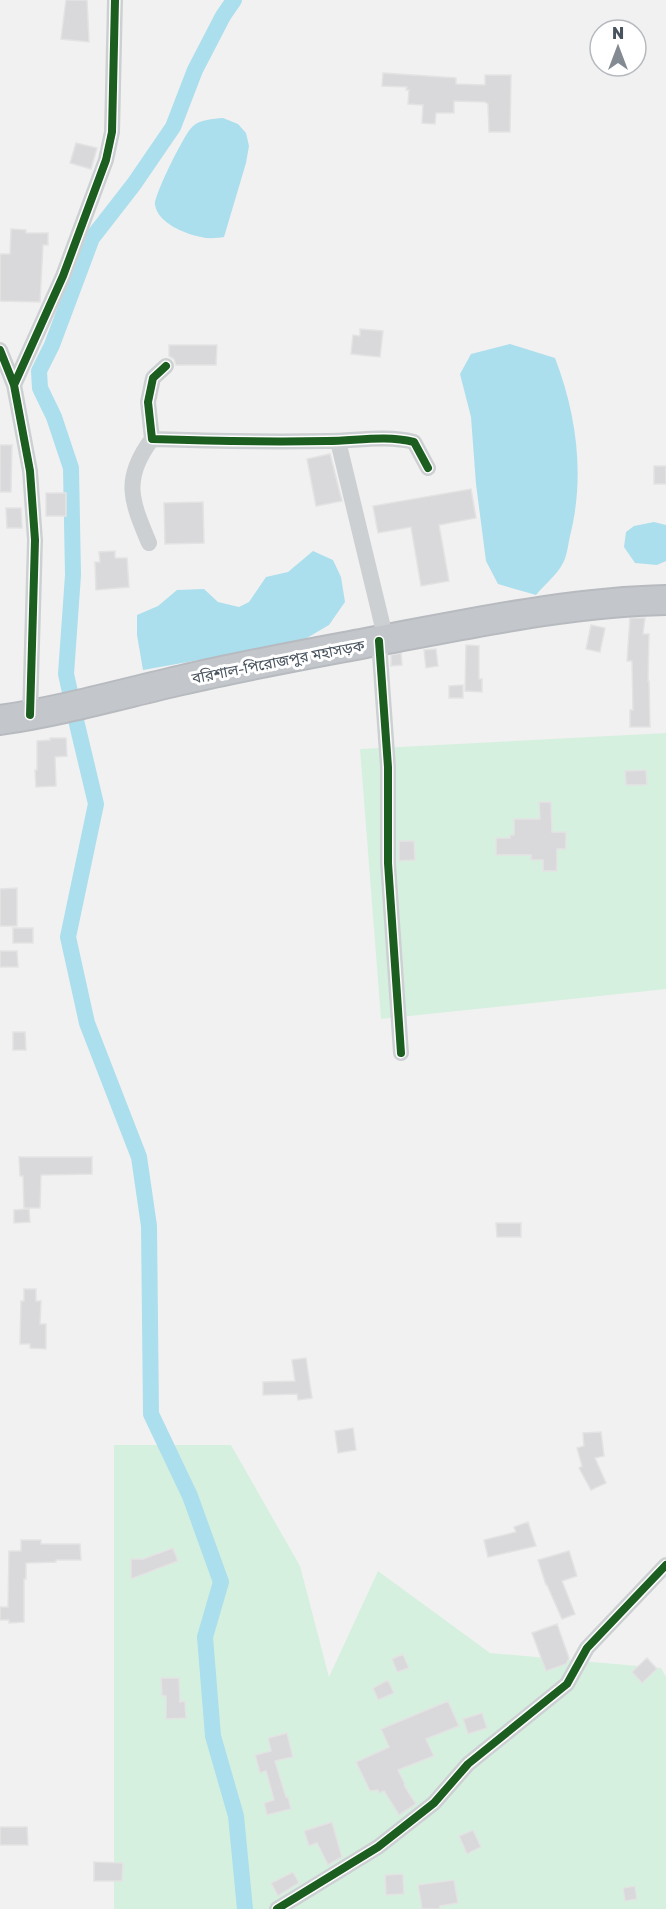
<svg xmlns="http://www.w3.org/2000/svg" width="666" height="1909" font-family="'Golos Text','Noto Sans Bengali',sans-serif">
	<rect width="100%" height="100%" fill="#f2f1f1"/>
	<!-- green -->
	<path fill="#d6f0e0" d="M666 733V989L381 1019 360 749Z
		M114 1445H231L300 1566 329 1677 378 1571 490 1653 661 1668 666 1677V1909H114Z"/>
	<!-- water -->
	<path fill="#abdfed" d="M223 118 238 124 246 133 249 146 246 163 224 237C217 238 209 239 201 237 185 234 158 223 155 205 154 195 184 135 192 127 200 119 213 119 223 118Z
		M510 344 555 358C577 415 585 477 570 536 568 545 567 556 563 563 557 575 544 585 536 595L498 584 486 561 476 484 471 417 460 374 471 354Z
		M654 522 666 525V561L657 565 635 563 624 547 626 532 634 526Z
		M313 551 333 560 341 577 345 602 329 625 300 642 143 670 137 635V615L158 606 177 590 204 589 218 602 239 607 249 602 266 577 288 572Z"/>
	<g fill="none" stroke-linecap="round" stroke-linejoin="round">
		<!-- canal -->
		<path stroke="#abdfed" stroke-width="16" d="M70 692 66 674 73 575 71 468 54 417 40 388 39 371 52 345 92 238 134 184 173 127 195 70 223 16 234 0
			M76 720 96 804 68 937 87 1023 139 1157 149 1226 151 1414 190 1496 221 1582 205 1637 213 1736 236 1816 245 1909"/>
	</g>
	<!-- building -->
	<path fill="#d9d9db" stroke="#e3e3e4" stroke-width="1.5" d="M66 0H87L89 42 61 39Z
		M383 73 456 78V84L485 85V75H511L510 132H489L488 104 485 102 454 101V113H436L435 124 422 123 423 105 408 104 409 90H406L407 87 382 86Z
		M76 143 97 148 91 169 70 163Z
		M11 229 26 230V233H48V245H43L40 302 0 301V254H10Z
		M360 329 383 331 380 357 351 354 353 335 360 336Z
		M169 345H217L216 365H176L174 359 169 356Z
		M0 445H12L11 492H0Z
		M330 454 342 501 316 506 307 459Z
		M654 466H666V484H654Z
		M471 489 476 518 439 525 449 581 421 586 411 527 378 533 373 506Z
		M46 493H66V516H46Z
		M203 502 204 543 165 544 164 503Z
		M6 508H21L22 528H7Z
		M115 551V558H127L129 587 96 590 95 562H100L99 552Z
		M630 618H645L643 634H649L648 681H649L650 727H630V710H633L632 661H627Z
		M591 625 605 628 600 652 586 649Z
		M466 645 479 646V679H482V692L465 691Z
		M436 649 438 666 426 668 424 650Z
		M401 653 402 665 391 666V655Z
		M463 685V698H449V686Z
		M50 738H66L67 756 55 757 56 786 36 787 35 770H37V741L50 740Z
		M646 770 647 785H626L625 771Z
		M539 802H551L552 832H566V849H557V871H543V860H531V855H496V838H510V835H514V819H540Z
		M399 841H414L415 860 399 861Z
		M17 888V926H0V889Z
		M13 928H33V943H13Z
		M0 951H17L18 967H0Z
		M13 1032H25L26 1050H13Z
		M19 1157H92V1174L41 1175 40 1208H24L23 1176H20Z
		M29 1209 30 1222 14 1223V1210Z
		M496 1223H521V1237H497Z
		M24 1289H36V1301H41L40 1324H46V1349L30 1348V1344H20L21 1301H24Z
		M306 1358 312 1398 298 1400 297 1394 263 1395V1382L295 1381 292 1360Z
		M353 1428 356 1450 338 1453 335 1431Z
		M601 1432 604 1456 595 1458 606 1483 591 1490 579 1468 582 1466 577 1448 584 1446 583 1433Z
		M528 1522 536 1546 488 1557 484 1540 516 1532 514 1527Z
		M21 1540H41V1544H80L81 1560H56V1562L26 1563V1579H24V1622L9 1623V1620H0V1607H8L9 1551H21Z
		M173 1548 178 1561 131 1579V1559H143Z
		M569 1551 577 1576 562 1581 575 1614 562 1619 547 1585H546L538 1560Z
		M557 1624 569 1658 566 1664 546 1671 532 1633Z
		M403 1654 409 1668 397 1672 392 1659Z
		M647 1658 657 1669 642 1683 632 1672Z
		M161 1678H179L180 1702 185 1701 186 1718 166 1719V1696H162Z
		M388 1680 394 1693 378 1700 373 1688Z
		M448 1701 459 1726 426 1739 434 1756 398 1770 405 1784 404 1785 416 1804 399 1815 384 1791 379 1793 378 1790 370 1791 356 1762 389 1747 381 1729Z
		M482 1713 487 1728 468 1734 463 1719Z
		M287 1733 293 1757 275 1761 286 1797H288L291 1809 267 1815 264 1803 274 1800 266 1771 260 1773 255 1755 271 1751 268 1738Z
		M332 1822 342 1857 328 1865 317 1843 309 1846 304 1831Z
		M0 1827H27L28 1845H0Z
		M473 1830 481 1847 467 1854 459 1836Z
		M94 1862 123 1863 122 1881H94Z
		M293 1872 299 1883 278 1896 271 1883Z
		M403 1874 404 1894 386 1895 385 1875Z
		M454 1880 458 1903 440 1906V1909H422L418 1885Z
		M635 1886 637 1899 625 1901 623 1888Z"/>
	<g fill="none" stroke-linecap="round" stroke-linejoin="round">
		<defs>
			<path id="trunk" d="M0 720C62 711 121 694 182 680 250 664 319 652 387 639 479 622 572 602 666 600"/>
		</defs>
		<!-- trunk casing -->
		<use href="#trunk" stroke="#b7bbc0" stroke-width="32"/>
		<!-- minor -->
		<path stroke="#cdd0d2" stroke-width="16" d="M0 350 14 385 30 471 35 540 30 715
			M166 366 153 378 148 402 152 439C211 441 269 442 327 441 356 441 385 435 414 442L428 468
			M14 385 63 276 106 160 112 132 115 0
			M338 441 386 640
			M149 543C131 500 122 479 152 439
			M379 641 388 767V863L401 1053
			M277 1909 378 1847 434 1803 468 1764 567 1684 587 1648 666 1565"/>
		<!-- trunk -->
		<use href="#trunk" stroke="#c3c7cb" stroke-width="28"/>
		<defs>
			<path id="cycleway" d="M0 350 14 385 30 471 35 540 30 715
				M166 366 153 378 148 402 152 439C211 441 269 442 327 441 356 441 385 435 414 442L428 468
				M14 385 63 276 106 160 112 132 115 0
				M379 641 388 767V863L401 1053
				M277 1909 378 1847 434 1803 468 1764 567 1684 587 1648 666 1565"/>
		</defs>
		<!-- cycleway casing -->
		<use href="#cycleway" stroke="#fff" stroke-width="11"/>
		<!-- cycleway -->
		<use href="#cycleway" stroke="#1b5e20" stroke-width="8"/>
	</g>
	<g text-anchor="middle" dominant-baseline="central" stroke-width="6" stroke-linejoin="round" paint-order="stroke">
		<!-- street labels -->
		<g font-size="15" fill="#48535e" stroke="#fff">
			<text transform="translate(278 661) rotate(-11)">বরিশাল-পিরোজপুর মহাসড়ক</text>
		</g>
	</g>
	<!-- north arrow -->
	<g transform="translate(618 48)"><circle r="28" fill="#ffffff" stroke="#b6babf" stroke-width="1.5"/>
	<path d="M0-4.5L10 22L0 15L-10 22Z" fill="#848a91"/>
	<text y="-9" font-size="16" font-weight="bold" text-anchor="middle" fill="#48535e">N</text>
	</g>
</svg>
